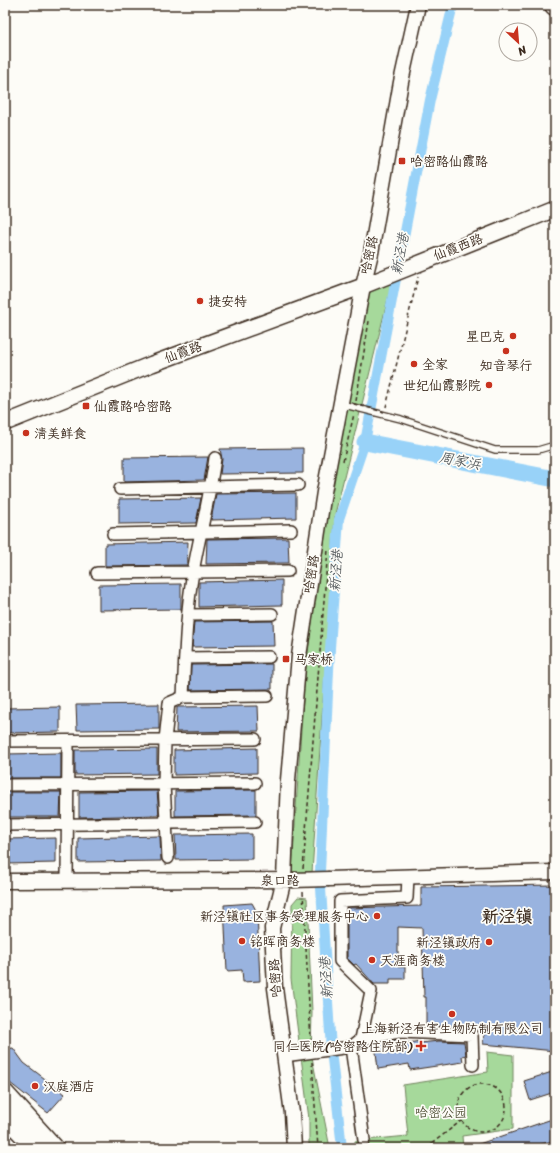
<svg xmlns="http://www.w3.org/2000/svg" width="560" height="1153" font-family="Sriracha,'LXGW WenKai TC',sans-serif">
	<rect width="100%" height="100%" fill="#fdfcf7"/>
	<filter id="ink" filterUnits="userSpaceOnUse"><feTurbulence type="fractalNoise" baseFrequency=".025" numOctaves="2"/><feDisplacementMap in="SourceGraphic" scale="8" xChannelSelector="R" yChannelSelector="G"/><feConvolveMatrix kernelMatrix="1 2 1 2 8 2 1 2 1" color-interpolation-filters="sRGB"/></filter>
	<g filter="url(#ink)">
		<!-- green -->
		<path fill="#a6d99b" stroke="#70825c" d="M392 282 335 514 312 873 292 872 304 683 323 538 368 291Z
			M298 897 307 898 312 1012 311 1052 330 1148H309V1119L291 979 292 904Z
			M487 1052 513 1055V1129L462 1136 463 1148H355V1141L408 1136 403 1085 488 1072Z"/>
		<g fill="none" stroke-linecap="round" stroke-linejoin="round">
			<!-- canal -->
			<path stroke="#98d2f8" stroke-width="10" d="M342 1148 331 1050 320 872 330 648 339 519 365 442 430 100 453 5"/>
			<!-- river -->
			<path stroke="#98d2f8" stroke-width="17" d="M365 442 555 479"/>
		</g>
		<!-- building -->
		<path fill="#99b3df" stroke="#3b2a1e" d="M303 448V473L220 474 222 459 220 449Z
			M208 457 204 480 124 482V458Z
			M296 493V518L211 520 216 494Z
			M201 498 196 523 119 524V499Z
			M288 538 289 563 206 564 207 539Z
			M188 542 187 565 105 566V544Z
			M282 580V605L199 607V582Z
			M181 584V609L99 610V585Z
			M273 621 274 646 192 647 194 622Z
			M272 664V689L190 690 191 665Z
			M159 704V729L77 730 76 705Z
			M258 706 259 731 176 732 177 707Z
			M60 707V732L5 733V708Z
			M257 748V773L174 775V750Z
			M157 749V774L75 775V750Z
			M61 753V778H5V754Z
			M256 790V815L175 816V791Z
			M157 791 159 815 79 817V792Z
			M5 792H61L60 817H5Z
			M252 834V859L176 860 175 835Z
			M160 836 161 861 78 862V838Z
			M56 838V863L5 864V839Z
			M555 885V1051L483 1044 484 1034 492 1033V1026H426V997H424L422 928 398 927V967H405V979H390V984H374L356 964 354 965 347 958V908L421 906V887Z
			M252 903 257 912 260 981 243 982 242 970 227 971 224 905Z
			M397 1040V1045L420 1041V1043L439 1041 464 1042 466 1055 462 1056 463 1062 410 1070 409 1064 378 1069 375 1044Z
			M13 1048 24 1063 65 1094 48 1113 5 1079V1049Z
			M555 1071V1092L530 1100 524 1081Z
			M555 1118V1140L529 1148H473V1146Z"/>
		<g fill="none" stroke-linecap="round" stroke-linejoin="round">
			<defs>
				<path id="service" d="M341 404 401 419 495 450H538L555 445"/>
				<path id="minor" d="M120 489 298 485
					M113 534 291 530
					M97 573 288 571
					M188 615 272 614
					M185 658 269 657
					M183 697 267 696
					M5 741 255 739
					M5 785 255 783
					M5 825 255 822
					M168 858 164 784 165 740 169 703 183 697C185 655 186 613 193 572 200 533 210 496 215 458
					M67 881 68 741
					M361 1039 371 991 340 961V901L407 898 408 876
					M351 1047 364 1140
					M284 1056 351 1047 361 1039 399 1032 472 1035 473 1065"/>
				<path id="tertiary" d="M329 879 555 872
					M5 881 292 880
					M294 1148 292 1113 275 988 272 928 284 879 288 780 299 656 324 492 363 286 371 253 401 82 418 5"/>
				<path id="secondary" d="M5 423 152 364 363 286 555 209"/>
				<path id="primary" d="M553 5 555 7
					M5 1093 55 1148"/>
				<path id="trunk" d="M5 1116 36 1148"/>
			</defs>
			<!-- service casing -->
			<use href="#service" stroke="#3b2a1e" stroke-width="8"/>
			<!-- minor casing -->
			<use href="#minor" stroke="#3b2a1e" stroke-width="14"/>
			<!-- tertiary casing -->
			<use href="#tertiary" stroke="#3b2a1e" stroke-width="17"/>
			<!-- secondary casing -->
			<use href="#secondary" stroke="#3b2a1e" stroke-width="18"/>
			<!-- primary casing -->
			<use href="#primary" stroke="#3b2a1e" stroke-width="20"/>
			<!-- trunk casing -->
			<use href="#trunk" stroke="#3b2a1e" stroke-width="21"/>
			<!-- path -->
			<path stroke="#3b2a1e" stroke-width="1.5" stroke-dasharray="4 3" stroke-linecap="butt" d="M356 401 369 321
				M386 407 418 277
				M343 461 354 414
				M303 869 328 549
				M303 892 311 1042
				M312 1062 318 1148
				M458 1108a24 24 0 1 1 48 0a24 24 0 1 1-48 0Z
				M426 1148 461 1121"/>
			<!-- service -->
			<use href="#service" stroke="#fdfcf7" stroke-width="5.5"/>
			<!-- minor -->
			<use href="#minor" stroke="#fdfcf7" stroke-width="11"/>
			<!-- tertiary -->
			<use href="#tertiary" stroke="#fdfcf7" stroke-width="14"/>
			<!-- secondary -->
			<use href="#secondary" stroke="#fdfcf7" stroke-width="15"/>
			<!-- primary -->
			<use href="#primary" stroke="#fdfcf7" stroke-width="17"/>
			<!-- trunk -->
			<use href="#trunk" stroke="#fdfcf7" stroke-width="18"/>
			<defs>
				<path id="tertiary-bridge" d="M292 880 329 879"/>
			</defs>
			<!-- tertiary-bridge casing -->
			<use href="#tertiary-bridge" stroke="#3b2a1e" stroke-width="17" stroke-linecap="butt"/>
			<!-- path-bridge -->
			<path stroke="#3b2a1e" stroke-width="1.5" stroke-dasharray="4 3" stroke-linecap="butt" d="M354 404 384 412"/>
			<!-- tertiary-bridge -->
			<use href="#tertiary-bridge" stroke="#fdfcf7" stroke-width="14"/>
		</g>
	</g>
	<!-- markers -->
	<g fill="#c8321e" stroke="#fdfcf7" stroke-width="1.5">
		<rect x="398" y="157" width="8" height="8" rx="2"/>
		<circle cx="200" cy="301" r="4"/>
		<circle cx="513" cy="336" r="4"/>
		<circle cx="506" cy="351" r="4"/>
		<circle cx="414" cy="364" r="4"/>
		<circle cx="489" cy="385" r="4"/>
		<rect x="82" y="402" width="8" height="8" rx="2"/>
		<circle cx="26" cy="433" r="4"/>
		<rect x="282" y="655" width="8" height="8" rx="2"/>
		<circle cx="377" cy="916" r="4"/>
		<circle cx="242" cy="941" r="4"/>
		<circle cx="489" cy="942" r="4"/>
		<circle cx="372" cy="960" r="4"/>
		<circle cx="452" cy="1014" r="4"/>
		<path d="M419 1040h4v4h4v4h-4v4h-4v-4h-4v-4h4z"/>
		<circle cx="35" cy="1086" r="4"/>
	</g>
	<g text-anchor="middle" dominant-baseline="central" stroke-width="3.5" stroke-linejoin="round" paint-order="stroke">
		<!-- poi labels -->
		<g font-size="13" fill="#3b2a1e" stroke="#fdfcf7" text-anchor="start">
			<text x="410" y="161">哈密路仙霞路</text>
			<text x="208" y="301">捷安特</text>
			<text x="505" y="336" text-anchor="end">星巴克</text>
			<text x="422" y="364">全家</text>
			<text x="506" y="365" text-anchor="middle">知音琴行</text>
			<text x="481" y="385" text-anchor="end">世纪仙霞影院</text>
			<text x="94" y="406">仙霞路哈密路</text>
			<text x="34" y="433">清美鲜食</text>
			<text x="294" y="659">马家桥</text>
			<text x="369" y="916" text-anchor="end">新泾镇社区事务受理服务中心</text>
			<text x="250" y="941">铭晖商务楼</text>
			<text x="481" y="942" text-anchor="end">新泾镇政府</text>
			<text x="380" y="960">天涯商务楼</text>
			<text x="452" y="1028" text-anchor="middle">上海新泾有害生物防制有限公司</text>
			<text x="412" y="1046" text-anchor="end">同仁医院(哈密路住院部)</text>
			<text x="43" y="1086">汉庭酒店</text>
		</g>
		<!-- street labels -->
		<g font-size="13" fill="#3b2a1e" stroke="#fdfcf7">
			<text transform="translate(458 247) rotate(-21)">仙霞西路</text>
			<text transform="translate(369 255) rotate(-78)">哈密路</text>
			<text transform="translate(183 352) rotate(-20)">仙霞路</text>
			<text transform="translate(311 574) rotate(-81)">哈密路</text>
			<text x="280" y="880">泉口路</text>
			<text transform="translate(275 978) rotate(-94)">哈密路</text>
		</g>
		<!-- park labels -->
		<g font-size="13" fill="#56563d" stroke="#fdfcf7">
			<text x="441" y="1112">哈密公园</text>
		</g>
		<!-- water labels -->
		<g font-size="14" font-style="italic" fill="#575c5f" stroke="#fdfcf7">
			<text transform="translate(400 254) rotate(-79)">新泾港</text>
			<text transform="translate(460 461) rotate(11)">周家浜</text>
			<text transform="translate(336 571) rotate(-86)">新泾港</text>
			<text transform="translate(326 978) rotate(-94)">新泾港</text>
		</g>
		<!-- district labels -->
		<g font-size="17" font-weight="bold" fill="#3b2a1e" stroke="#fdfcf7">
			<text x="507" y="916">新泾镇</text>
		</g>
	</g>
	<!-- margin -->
	<rect width="560" height="1153" fill="none" stroke="#fdfcf7" stroke-width="20"/>
	<rect x="10" y="10" width="540" height="1133" fill="none" stroke="#3b2a1e" stroke-width="1.5" filter="url(#ink)"/>
	<!-- north arrow -->
	<g transform="translate(518 42) rotate(154)"><circle r="19" fill="#fdfcf7" stroke="#afa8a0"/>
	<path d="M0-3L7 15L0 10L-7 15Z" fill="#c8321e"/>
	<text y="-6" font-size="11" font-weight="bold" text-anchor="middle" fill="#3b2a1e">N</text>
	</g>
</svg>
